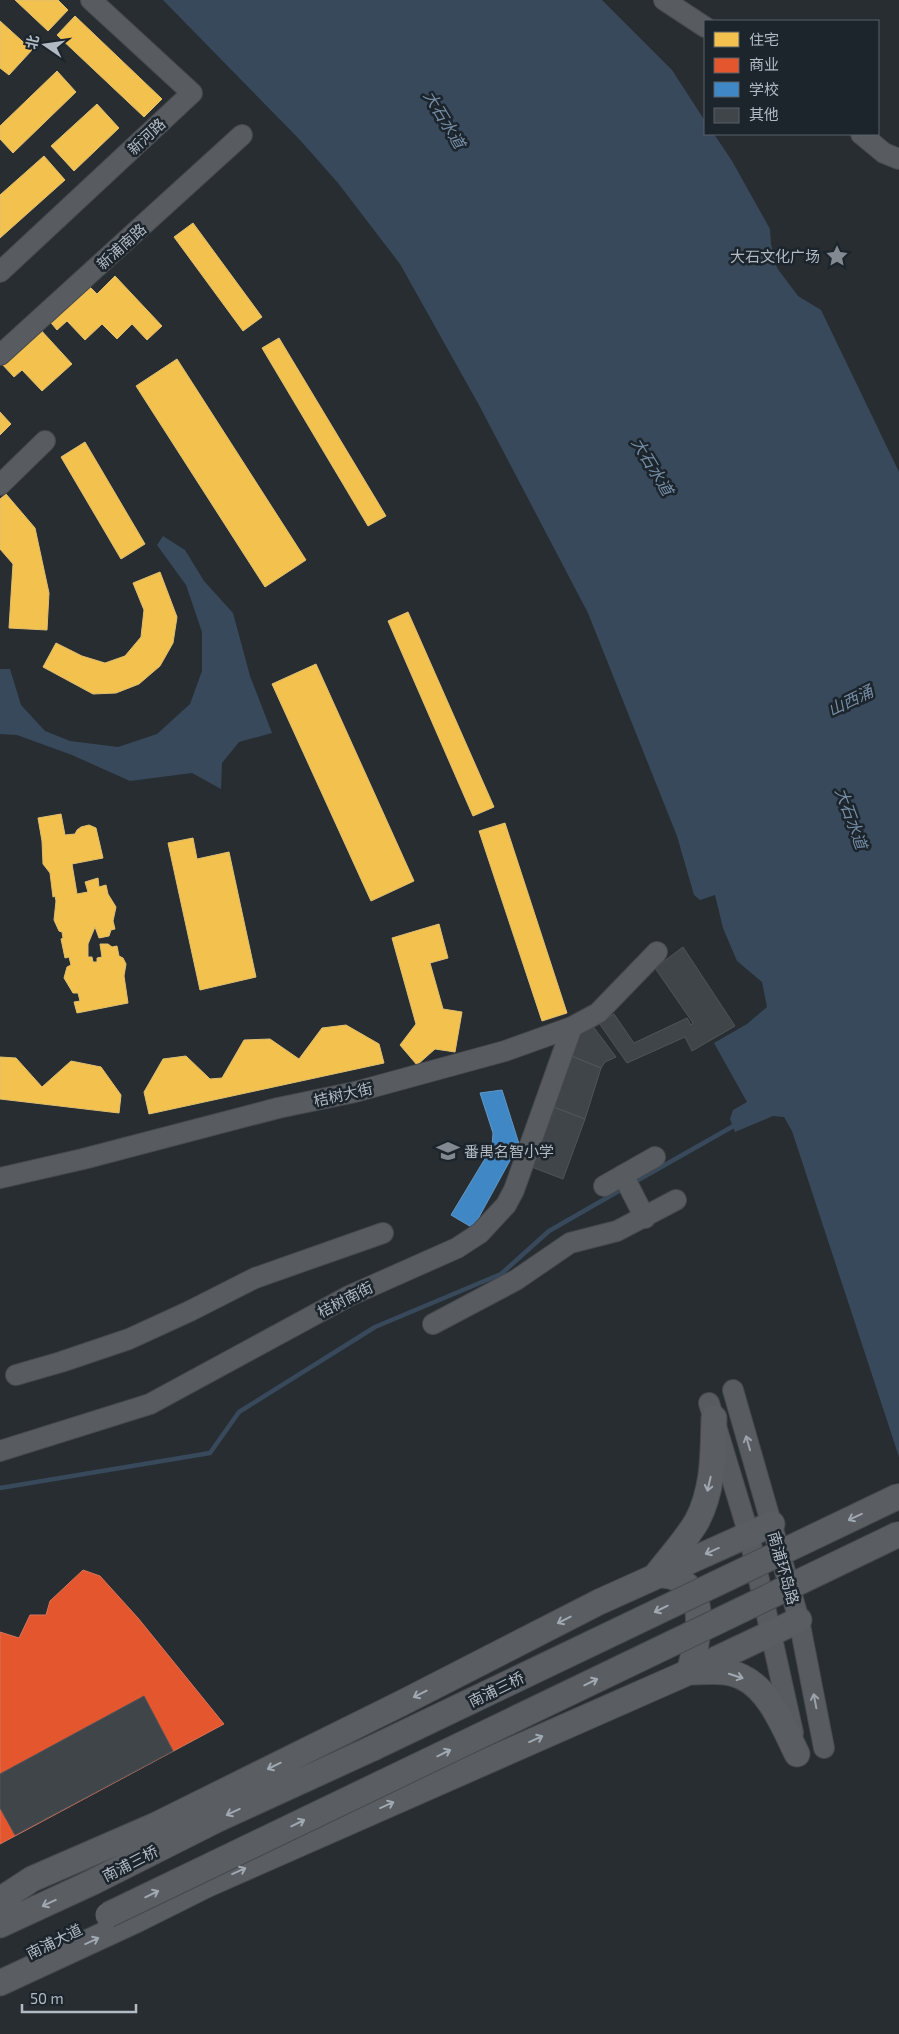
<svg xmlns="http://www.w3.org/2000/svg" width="899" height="2034" font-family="'Exo 2','Noto Sans SC',sans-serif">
	<rect width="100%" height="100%" fill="#282d32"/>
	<!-- water -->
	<path fill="#38495b" d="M163 0H602L672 70 705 121V134H714L732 161 770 229 771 244 777 268 798 296 821 310 899 472V1457L792 1131 784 1117 773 1116 735 1132 730 1119 733 1110 747 1102 714 1043 747 1024 767 1007 762 982 737 961 723 928 715 895 700 900 694 895 677 836 588 613 479 405 400 264 338 183 300 140Z
		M163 536 185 550 204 581 233 613 250 676 272 733 239 742 222 763 221 789 192 773 130 781 72 755 17 735 0 734V669H10L21 705 45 731 70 741 118 747 157 734 190 704 202 671V632L186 585 157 545Z"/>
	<!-- homes -->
	<path fill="#f2c14e" stroke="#dfbf71" d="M15 0H58L68 10 48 31Z
		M75 16 162 99 144 117 57 35Z
		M0 21 32 50 9 75 0 68Z
		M57 71 76 92 13 153 0 139V126Z
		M97 104 119 128 74 171 51 146Z
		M44 156 65 180 0 238V195Z
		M193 223 262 317 243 331 174 237Z
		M115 276 162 326 147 340 132 324 117 339 102 324 85 340 67 321 57 330 47 318 85 282 97 294Z
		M39 328 72 364 42 391 22 370 14 377 1 363Z
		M279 338 386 516 368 526 262 348Z
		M177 359 306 560 265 587 136 386Z
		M0 412 11 424 0 435Z
		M85 442 145 544 121 559 61 457Z
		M6 494 35 528 49 593 47 630 9 628 13 564 0 549V499Z
		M160 572 177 617 173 643 160 666 139 684 116 693 93 694 43 667 56 643 82 656 105 663 125 656 141 637 144 610 133 583Z
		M408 612 494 807 473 816 388 621Z
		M316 664 414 881 371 901 272 684Z
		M61 814 65 835 75 834 77 830 81 827 89 825 96 828 103 858 72 864 77 894 88 892 85 882 98 878 99 887 106 885 108 894 116 907 113 921 115 929 111 930 109 936 99 938 95 927 88 944V957H92L93 962H97V958L102 957 100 944H108L112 947 117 946 119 956 123 958 126 964 124 976 128 1003 77 1013 74 1002 80 1001 78 993H73L64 978 67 967 71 965 69 957 65 958 61 939 63 938 62 932 59 931 54 920 56 901 55 896 53 897 50 873 43 864 42 841 38 818Z
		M505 823 567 1013 542 1021 479 831Z
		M193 838 197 859 229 852 256 977 200 990 168 843Z
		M439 924 448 958 430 963 443 1009 462 1012 455 1052 435 1049 417 1065 400 1045 416 1024 392 938Z
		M346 1025 379 1044 384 1063 149 1114 144 1092 163 1059 186 1056 210 1079 222 1078 244 1040 270 1039 299 1059 322 1028Z
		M0 1057 16 1058 42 1087 71 1061 101 1067 121 1095 119 1113 0 1099Z"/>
	<!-- shops -->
	<path fill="#e4572e" stroke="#d5755b" d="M83 1570 100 1576 138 1618 224 1724 0 1844V1632L19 1638 30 1615H46L50 1601Z"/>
	<!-- schools -->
	<path fill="#3f88c5" stroke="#6297c5" d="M502 1090 519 1144 473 1228 451 1215 492 1147 493 1133 480 1093Z"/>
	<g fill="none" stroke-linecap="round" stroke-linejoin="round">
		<!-- stream -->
		<path stroke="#38495b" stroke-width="4.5" d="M633 1183 737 1124
			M0 1488 210 1453 239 1412 375 1327 501 1274 549 1231 624 1188"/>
	</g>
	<!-- building -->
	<path fill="#404549" stroke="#4f545a" d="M683 947 735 1026 692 1051 685 1037 627 1063 599 1023 614 1014 634 1043 687 1018 691 1025 693 1023 655 968Z
		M592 1025 616 1057 605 1062 601 1068 569 1055 577 1030Z
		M569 1055 601 1068 585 1119 551 1106Z
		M551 1106 585 1119 563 1179 529 1166Z
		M144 1696 173 1751 15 1835 0 1808V1774Z"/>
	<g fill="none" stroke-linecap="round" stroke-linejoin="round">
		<defs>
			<path id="minor" d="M664 0 705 27
				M861 134 884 153 899 159
				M0 272 192 93 91 0
				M0 355 242 135
				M0 485 45 441
				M623 1175 645 1218
				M0 1178 83 1159 278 1108 355 1092 505 1051 572 1027 598 1013 657 952
				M604 1186 655 1157
				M433 1324 516 1280 570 1243 617 1231 676 1200
				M16 1375 61 1362 129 1339 190 1311 255 1278 383 1233
				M733 1390 799 1620 824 1748
				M709 1403 749 1535 793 1733
				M0 1451 150 1404 349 1296 457 1248 480 1233 506 1205 514 1190 572 1027"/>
			<path id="major" d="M657 1574C670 1557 686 1540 697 1521 714 1489 713 1453 714 1418
				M656 1576C664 1574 670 1575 678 1579 710 1596 697 1645 689 1672 706 1672 726 1669 742 1677 770 1690 784 1728 797 1754
				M0 1900 32 1879 154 1826 402 1703 599 1602 772 1524
				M0 1925 93 1882 216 1820 373 1748
				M0 1983 136 1920 206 1885 689 1672 799 1620"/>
		</defs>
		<!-- minor casing -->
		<use href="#minor" stroke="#46494d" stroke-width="22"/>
		<!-- major casing -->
		<use href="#major" stroke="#454a4f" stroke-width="27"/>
		<!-- minor -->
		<use href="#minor" stroke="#585c61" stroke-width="20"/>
		<!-- major -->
		<use href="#major" stroke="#5a5e63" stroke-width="25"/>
		<defs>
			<path id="major-bridge" d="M373 1748 899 1496
				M108 1915 899 1534"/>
		</defs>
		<!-- major-bridge casing -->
		<use href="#major-bridge" stroke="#454a4f" stroke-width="27" stroke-linecap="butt"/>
		<!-- major-bridge -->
		<use href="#major-bridge" stroke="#5a5e63" stroke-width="25"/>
	</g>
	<!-- one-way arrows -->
	<defs><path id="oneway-shaft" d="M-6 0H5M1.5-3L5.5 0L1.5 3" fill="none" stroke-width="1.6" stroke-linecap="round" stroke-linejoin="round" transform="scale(1.25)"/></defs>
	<g stroke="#9ca2ab">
		<use href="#oneway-shaft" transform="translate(748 1443) rotate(-106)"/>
		<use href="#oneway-shaft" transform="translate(815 1701) rotate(-101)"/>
	</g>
	<g stroke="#a0a8b1">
		<use href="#oneway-shaft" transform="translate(709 1484) rotate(103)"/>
		<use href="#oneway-shaft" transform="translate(855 1517) rotate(155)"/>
		<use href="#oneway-shaft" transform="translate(712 1551) rotate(156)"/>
		<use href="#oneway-shaft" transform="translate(661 1609) rotate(154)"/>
		<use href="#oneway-shaft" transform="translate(564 1620) rotate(153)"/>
		<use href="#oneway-shaft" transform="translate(736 1676) rotate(18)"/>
		<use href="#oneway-shaft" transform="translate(591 1682) rotate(-26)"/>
		<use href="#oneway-shaft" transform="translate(420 1694) rotate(153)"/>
		<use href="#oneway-shaft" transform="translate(536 1739) rotate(-24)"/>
		<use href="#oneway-shaft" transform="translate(444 1753) rotate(-26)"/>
		<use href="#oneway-shaft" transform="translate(274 1766) rotate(154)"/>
		<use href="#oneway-shaft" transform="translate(387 1805) rotate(-24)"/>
		<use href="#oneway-shaft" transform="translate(233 1812) rotate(155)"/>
		<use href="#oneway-shaft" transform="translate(298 1823) rotate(-26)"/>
		<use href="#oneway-shaft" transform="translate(239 1871) rotate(-24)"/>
		<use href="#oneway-shaft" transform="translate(152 1894) rotate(-26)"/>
		<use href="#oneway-shaft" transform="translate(49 1903) rotate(155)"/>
		<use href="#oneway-shaft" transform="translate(92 1941) rotate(-25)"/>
	</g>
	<!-- icons -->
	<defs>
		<symbol id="sight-bare" viewBox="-9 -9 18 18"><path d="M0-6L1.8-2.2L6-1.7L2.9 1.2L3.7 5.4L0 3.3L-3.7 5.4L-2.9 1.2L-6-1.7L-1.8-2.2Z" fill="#828991" stroke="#1c242c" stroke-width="2.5" paint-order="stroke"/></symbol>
		<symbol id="school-bare" viewBox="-9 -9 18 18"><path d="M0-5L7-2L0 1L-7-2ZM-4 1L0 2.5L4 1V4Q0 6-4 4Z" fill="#828991" stroke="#1c242c" stroke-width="2.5" paint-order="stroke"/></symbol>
	</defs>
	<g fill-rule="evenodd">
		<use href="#sight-bare" x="821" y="240" width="32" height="32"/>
		<use href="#school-bare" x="432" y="1135" width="32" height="32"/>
	</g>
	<g text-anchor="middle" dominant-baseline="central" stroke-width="5" stroke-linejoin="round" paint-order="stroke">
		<!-- street labels -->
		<g font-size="15" fill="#b2bac4" stroke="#1c242c">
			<text transform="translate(146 136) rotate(-43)">新河路</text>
			<text transform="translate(121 246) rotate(-42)">新浦南路</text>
			<text transform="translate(343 1094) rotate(-13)">桔树大街</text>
			<text transform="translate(345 1299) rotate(-27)">桔树南街</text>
			<text transform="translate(784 1568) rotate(74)">南浦环岛路</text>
			<text transform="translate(496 1689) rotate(-26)">南浦三桥</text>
			<text transform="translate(130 1863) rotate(-27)">南浦三桥</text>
			<text transform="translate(54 1941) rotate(-26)">南浦大道</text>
		</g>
		<!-- poi labels -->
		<g font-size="15" fill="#b2bac4" stroke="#1c242c" text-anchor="end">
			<text x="820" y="256">大石文化广场</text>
			<text x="464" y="1151" text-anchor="start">番禺名智小学</text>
		</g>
		<!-- water labels -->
		<g font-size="16" font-style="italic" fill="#758da5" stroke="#1c242c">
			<text transform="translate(445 119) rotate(59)">大石水道</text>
			<text transform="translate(653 466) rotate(59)">大石水道</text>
			<text transform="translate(850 700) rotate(-26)">山西涌</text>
			<text transform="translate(852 818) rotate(70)">大石水道</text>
		</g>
	</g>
	<!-- legend -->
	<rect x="704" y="20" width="175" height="115" fill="#1c242c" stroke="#586069"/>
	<rect x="714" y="32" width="25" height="15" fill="#f2c14e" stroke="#586069"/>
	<text x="749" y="45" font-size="15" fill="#b2bac4">住宅</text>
	<rect x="714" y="58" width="25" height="15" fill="#e4572e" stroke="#586069"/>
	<text x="749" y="70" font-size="15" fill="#b2bac4">商业</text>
	<rect x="714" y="82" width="25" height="15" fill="#3f88c5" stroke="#586069"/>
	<text x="749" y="95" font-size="15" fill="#b2bac4">学校</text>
	<rect x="714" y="108" width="25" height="15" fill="#404549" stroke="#586069"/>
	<text x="749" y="120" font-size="15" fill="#b2bac4">其他</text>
	<!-- north arrow -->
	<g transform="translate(45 45) rotate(283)" stroke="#1c242c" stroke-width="4" paint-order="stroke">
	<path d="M0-4L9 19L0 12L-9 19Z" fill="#b2bac4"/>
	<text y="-8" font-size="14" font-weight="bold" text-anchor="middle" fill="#b2bac4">北</text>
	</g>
	<!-- scale -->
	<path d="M22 2004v8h114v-8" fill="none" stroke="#b2bac4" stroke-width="2.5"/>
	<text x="30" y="2004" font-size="15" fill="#b2bac4" stroke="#1c242c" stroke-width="4" paint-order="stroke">50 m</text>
</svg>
